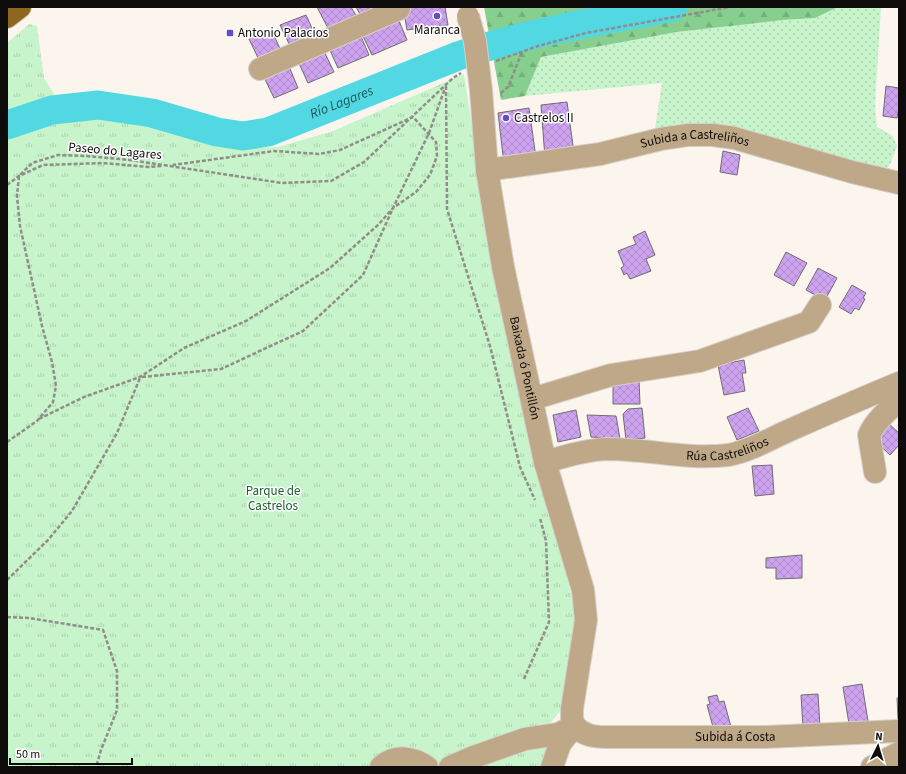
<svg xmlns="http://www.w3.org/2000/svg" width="906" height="774" font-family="'Source Sans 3',sans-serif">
	<defs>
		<pattern id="grass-dots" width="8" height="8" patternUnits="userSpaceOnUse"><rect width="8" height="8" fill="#c7f4cb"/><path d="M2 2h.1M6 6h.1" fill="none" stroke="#aad0ad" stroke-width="1.8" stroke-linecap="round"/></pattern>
		<pattern id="forest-firs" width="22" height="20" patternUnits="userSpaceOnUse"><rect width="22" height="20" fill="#87cf8f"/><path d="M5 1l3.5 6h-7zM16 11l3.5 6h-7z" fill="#73b17a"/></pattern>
		<pattern id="park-tufts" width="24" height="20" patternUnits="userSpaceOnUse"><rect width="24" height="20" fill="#c7f4cb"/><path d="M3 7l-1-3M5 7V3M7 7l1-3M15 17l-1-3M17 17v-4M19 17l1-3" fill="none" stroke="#aad0ad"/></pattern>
		<pattern id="building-cross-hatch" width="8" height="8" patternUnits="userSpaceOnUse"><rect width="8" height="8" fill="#cda3f0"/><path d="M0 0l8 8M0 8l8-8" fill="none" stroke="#af8bcc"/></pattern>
	</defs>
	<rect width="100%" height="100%" fill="#fbf5ee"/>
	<!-- grass -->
	<path fill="url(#grass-dots)" d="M838 7H881L875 105 877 127 893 136 897 146 889 167 877 172 654 135 662 83 525 96 541 57 677 32 783 20 815 18Z"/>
	<!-- forest -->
	<path fill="url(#forest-firs)" d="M484 7H838L815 18 783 20 677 32 541 57 525 96 501 100Z"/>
	<!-- park -->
	<path fill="url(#park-tufts)" d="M29 24 37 26 44 78 68 117H99L146 121 231 149 278 147 333 131 464 74 480 180 577 621 563 708 546 728V742L550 754 545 767H7V43Z"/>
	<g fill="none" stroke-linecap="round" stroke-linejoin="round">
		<!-- river -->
		<path stroke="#52d8e3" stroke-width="29" id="s1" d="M7 125 52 110 98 105 152 113 217 132 243 136 268 132 458 56C528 32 601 21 673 7"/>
	</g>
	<!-- building -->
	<path fill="url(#building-cross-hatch)" stroke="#6f6c72" d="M317 7H351L358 19 330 32Z
		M356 7H382L361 16Z
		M403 7H445L448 25 407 30Z
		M306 15 316 37 291 48 280 25Z
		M397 16 407 40 372 55 361 32Z
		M272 31 282 53 260 62 249 39Z
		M360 34 369 55 338 68 328 46Z
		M322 47 334 72 308 83 297 59Z
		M288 64 298 88 274 98 263 75Z
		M886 86 899 88V112H898L897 118 883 116Z
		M567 102 574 153 545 158 541 105Z
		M529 108 536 158 504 164 498 113Z
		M723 151 740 155 737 175 720 172Z
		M645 231 655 255 646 259 651 271 630 279 627 273 624 275 621 268 624 266 618 251 636 244 633 237Z
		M786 252 807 263 794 286 774 275Z
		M818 268 837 278 825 300 806 290Z
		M852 285 866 293 863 298 865 299 859 310 855 308 851 314 839 307Z
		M744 360 746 373H742L745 391 724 395 718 365Z
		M613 380H639L640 404H613Z
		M642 408 645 438 626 440 623 414 628 409Z
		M748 408 759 431 737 440 727 417Z
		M576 410 581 437 558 442 553 415Z
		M587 415 616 416 620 439 591 437Z
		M887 422 899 433V445L890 455 872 438Z
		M772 465 774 494 755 496 752 466Z
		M802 555V578L776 579V568H766V558Z
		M862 684 868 721 849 724 843 687Z
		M818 694 820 727 803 728 801 695Z
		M717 695 719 702 724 701 731 727H713L707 705 710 704 708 697Z
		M897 698H899V719H898Z"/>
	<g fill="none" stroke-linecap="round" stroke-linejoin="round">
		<defs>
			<g id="minor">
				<path d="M260 69 399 9 398 7"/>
				<path id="s2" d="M481 90 487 170 503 267 545 462 583 590 586 620 572 709V718L574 726"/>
				<path id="s3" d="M487 170 600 154 661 139 688 135H713L734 138 852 172 899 183"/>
				<path d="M532 399 611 375 700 361 809 322 820 305"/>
				<path id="s4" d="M545 462C566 456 586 450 607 449 647 449 689 460 728 455 748 452 772 438 790 430 826 414 863 398 899 383"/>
				<path d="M875 472 869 435C875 421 888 410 899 401"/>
				<path id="s5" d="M574 726C584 735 593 737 606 737H766L899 731"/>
				<path d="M381 767C395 754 413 757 427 767"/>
				<path d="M450 767 471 758 525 739 558 734 574 726"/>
				<path d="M552 767 560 744 574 726"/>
				<path d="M872 767 899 753"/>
			</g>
			<path id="major" d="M7 17 20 7"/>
		</defs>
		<!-- minor casing -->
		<use href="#minor" stroke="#d5d0ca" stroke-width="24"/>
		<!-- major casing -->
		<use href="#major" stroke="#d5d0ca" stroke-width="24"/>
		<!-- path -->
		<path stroke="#918d88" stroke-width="2.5" stroke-dasharray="4 2" stroke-linecap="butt" d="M496 61 538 46 586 33 730 7
			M446 86 447 209 490 346 520 467 535 500
			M501 93 508 87 522 52
			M7 185 19 176 43 165 103 163 148 167 162 166
			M142 377 221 369 303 331 363 275 393 208 429 133 445 88
			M39 419 84 397 140 377 184 348 246 321 330 268 378 225 393 208 416 192 430 175 437 156 436 142 413 117 340 150 319 154 274 151 173 165
			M7 442 37 421 53 402 56 386 52 362 42 326 20 226 17 196 19 176 32 163 58 155 86 156 130 160 282 183 331 181 364 162 453 78 461 73
			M7 580 48 540 72 511 117 433 140 378
			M7 617 29 618 103 630 117 671V710L101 750 96 767
			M524 679 549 622 546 541 540 518"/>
		<!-- minor -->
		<use href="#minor" stroke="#bea887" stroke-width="22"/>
		<!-- major -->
		<use href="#major" stroke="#8d6620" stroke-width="22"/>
		<defs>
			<path id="minor-bridge" d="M468 16 475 41 481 90"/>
		</defs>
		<!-- minor-bridge casing -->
		<use href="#minor-bridge" stroke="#d5d0ca" stroke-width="24" stroke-linecap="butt"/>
		<!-- minor-bridge -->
		<use href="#minor-bridge" stroke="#bea887" stroke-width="22"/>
	</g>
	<!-- markers -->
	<g fill="#654bc4" stroke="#fff" stroke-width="1.5">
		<circle cx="437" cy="16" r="4"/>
		<rect x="226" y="29" width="8" height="8" rx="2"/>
		<circle cx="506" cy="118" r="4"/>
	</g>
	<g text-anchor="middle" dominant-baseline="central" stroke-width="3" stroke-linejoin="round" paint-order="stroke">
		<!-- poi labels -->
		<g font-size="13" fill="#0e0c0a" stroke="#fff" text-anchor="start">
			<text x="437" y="30" text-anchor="middle">Maranca</text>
			<text x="238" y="33">Antonio Palacios</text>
			<text x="514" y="118">Castrelos II</text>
		</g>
		<!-- street labels -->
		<g font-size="13" fill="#0e0c0a" stroke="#fff">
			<text stroke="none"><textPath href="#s3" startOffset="211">Subida a Castreliños</textPath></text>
			<text transform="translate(115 151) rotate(5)">Paseo do Lagares</text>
			<text stroke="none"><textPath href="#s2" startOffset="282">Baixada ó Pontillón</textPath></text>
			<text stroke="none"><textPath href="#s4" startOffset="185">Rúa Castreliños</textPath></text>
			<text stroke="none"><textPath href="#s5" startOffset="164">Subida á Costa</textPath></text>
		</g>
		<!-- park labels -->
		<g font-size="13" fill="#18642a" stroke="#fff">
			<text x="273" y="491">Parque de<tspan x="273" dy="15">Castrelos</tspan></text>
		</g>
		<!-- water labels -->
		<g font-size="14" font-style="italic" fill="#1e575b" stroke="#fff">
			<text stroke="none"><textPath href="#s1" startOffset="347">Río Lagares</textPath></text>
		</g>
	</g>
	<!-- border -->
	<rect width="906" height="774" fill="none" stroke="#0e0c0a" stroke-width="16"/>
	<!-- north arrow -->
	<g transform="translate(878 746) rotate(5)" stroke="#ffffff" stroke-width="3" paint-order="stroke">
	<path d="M0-3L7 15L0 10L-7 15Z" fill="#0e0c0a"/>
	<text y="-6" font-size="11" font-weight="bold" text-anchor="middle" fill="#0e0c0a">N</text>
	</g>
	<!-- scale -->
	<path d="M10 758v6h122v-6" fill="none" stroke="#0e0c0a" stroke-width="2"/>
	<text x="16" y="758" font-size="12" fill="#0e0c0a" stroke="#ffffff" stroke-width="3" paint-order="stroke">50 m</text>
</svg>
